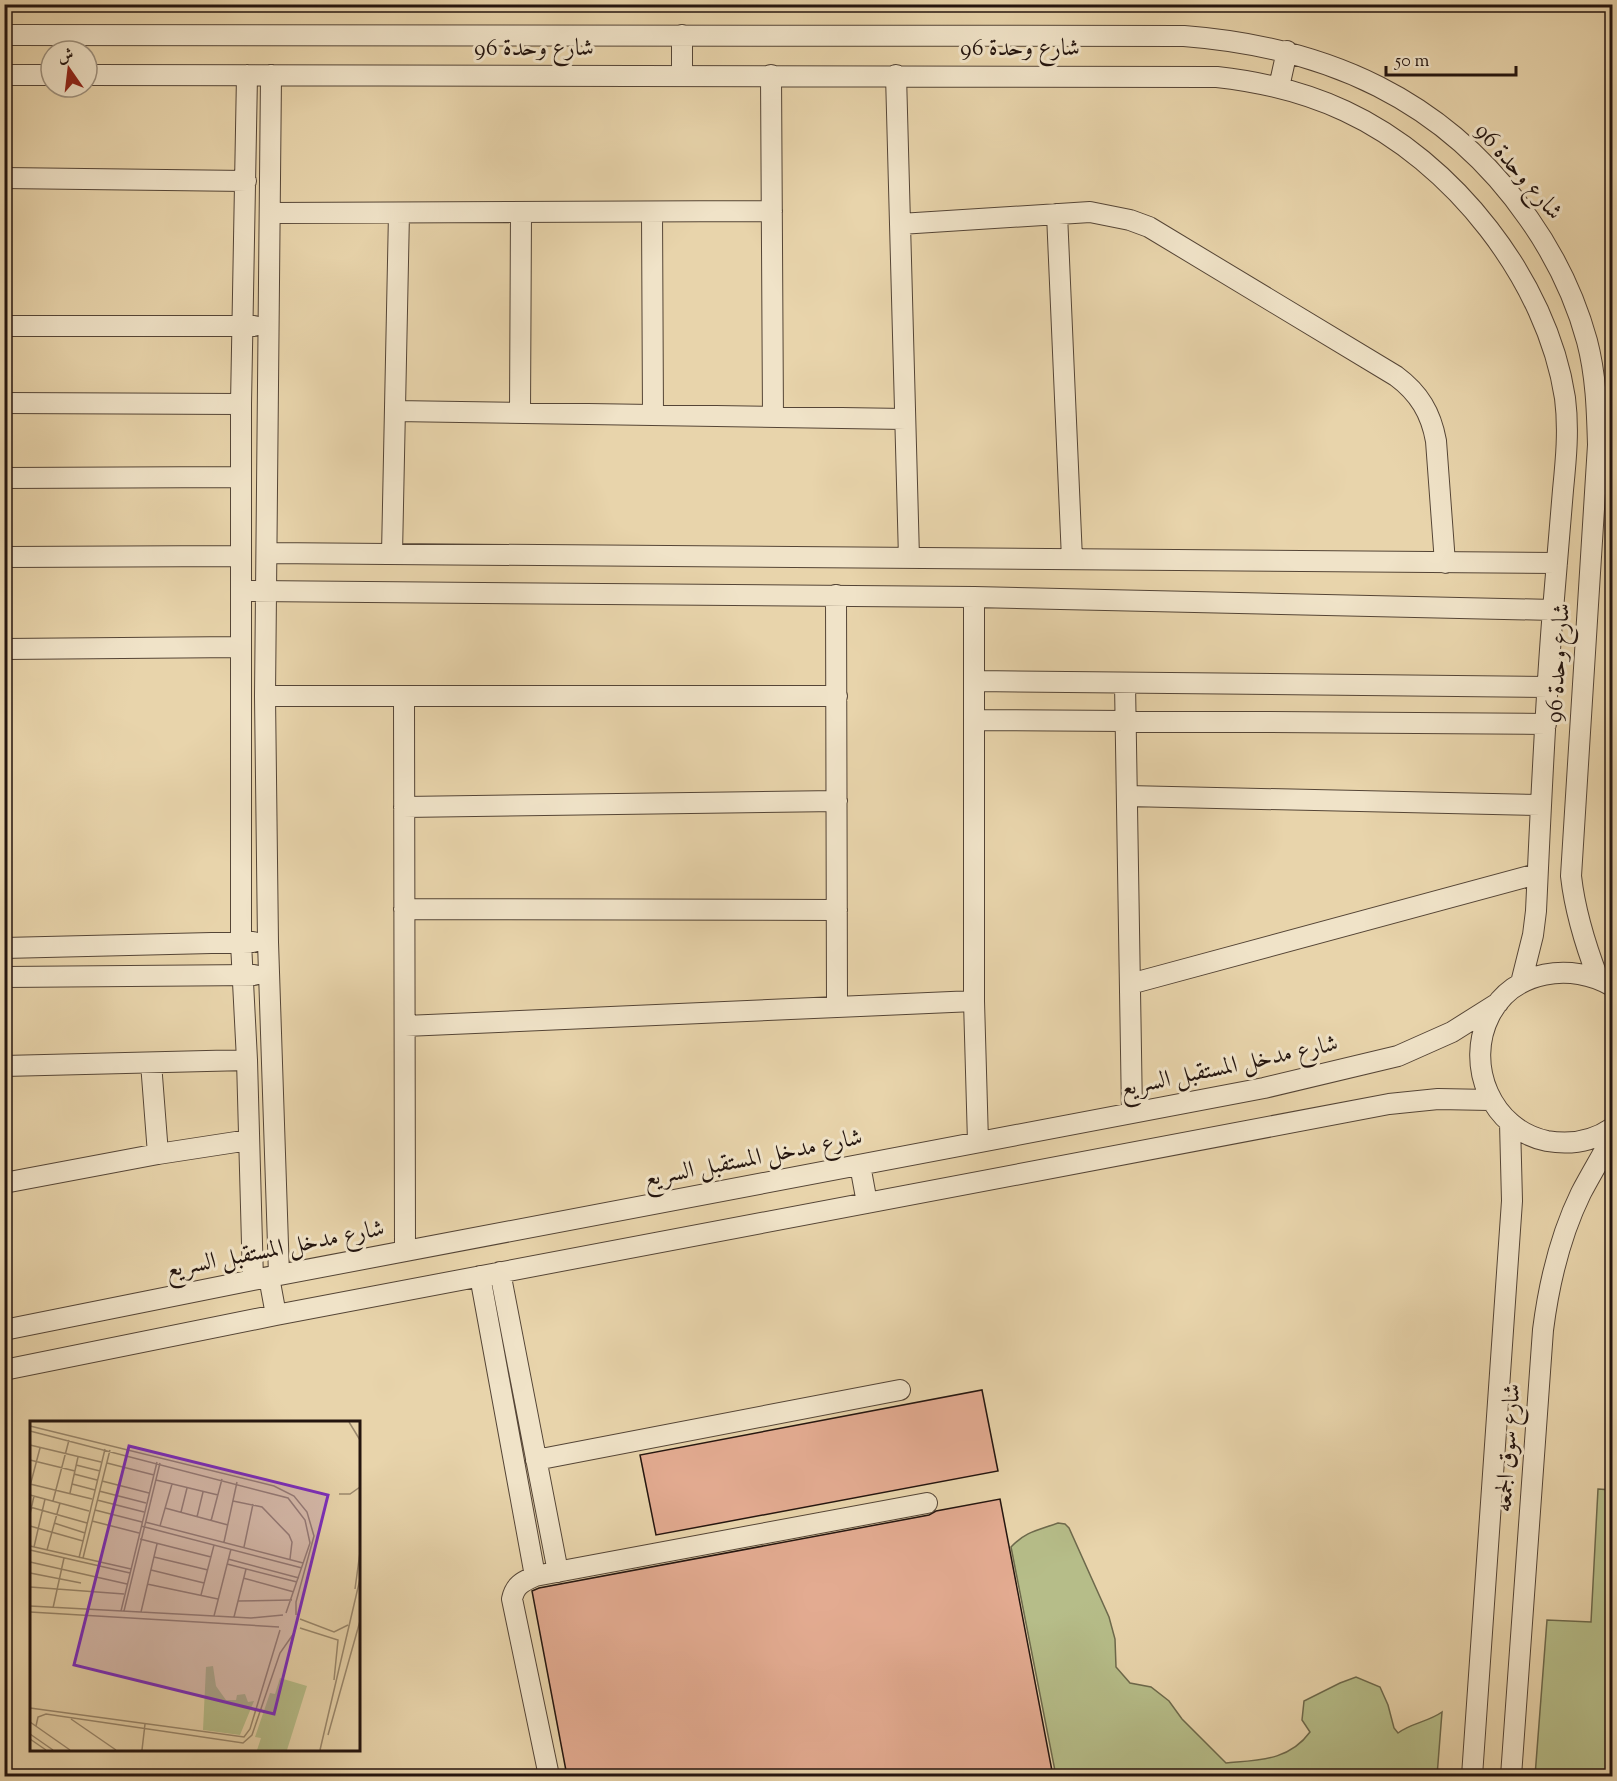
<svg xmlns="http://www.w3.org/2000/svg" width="1617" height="1781" font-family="'Sorts Mill Goudy',Amiri,serif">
	<rect width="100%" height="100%" fill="#e8d4ab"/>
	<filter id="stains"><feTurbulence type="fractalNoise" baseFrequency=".00333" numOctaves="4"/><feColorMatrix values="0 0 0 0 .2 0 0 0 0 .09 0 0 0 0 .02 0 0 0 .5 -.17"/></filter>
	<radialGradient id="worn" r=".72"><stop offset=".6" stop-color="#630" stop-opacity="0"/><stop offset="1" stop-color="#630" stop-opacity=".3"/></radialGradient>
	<!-- green -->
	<path fill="#b6bd89" stroke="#6d694c" stroke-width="1.5" d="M1598 1489 1612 1490V1776H1535L1547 1620 1591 1622Z
		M1058 1523 1065 1524 1069 1528 1109 1617 1115 1639 1116 1667 1130 1683 1151 1687 1169 1701 1182 1719 1226 1763C1258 1760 1289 1761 1310 1732L1302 1720 1304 1701 1340 1683 1356 1677 1380 1687 1388 1705 1394 1728 1398 1733C1411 1723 1428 1722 1442 1712L1437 1776H1056L1011 1547C1026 1531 1039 1530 1058 1523Z"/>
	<!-- building -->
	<path fill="#e3ab91" stroke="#24150f" stroke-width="1.5" d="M982 1390 998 1471 656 1535 640 1455Z
		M1000 1499 1053 1776H567L532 1591 539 1588 929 1515 936 1511Z"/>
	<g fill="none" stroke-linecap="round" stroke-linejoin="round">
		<defs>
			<path id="minor" d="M4 35 1184 36C1326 47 1446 99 1529 219 1555 256 1575 297 1587 341 1596 375 1597 410 1598 445L1571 876C1575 912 1585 944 1598 978
				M682 35V75
				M4 75H51
				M87 75 1217 77C1262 82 1304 92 1345 111 1453 161 1547 280 1565 398 1569 429 1566 460 1563 490 1560 526 1557 562 1554 598 1545 702 1541 806 1536 911L1533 935 1521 983
				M247 75 241 404V943L247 1060 253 1280
				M271 75 265 696 268 942 279 1275
				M771 75 773 417
				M896 75 909 558
				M1279 87 1287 51
				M4 178 246 181
				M652 212 653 415
				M270 213 772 211
				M1057 214 1072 559
				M900 224 1090 212 1130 220 1149 227 1396 376C1419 393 1431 413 1436 441L1445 563
				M4 326H254
				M4 403 241 404
				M395 411 905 419
				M520 413 521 212
				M4 478 241 477
				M267 553 1557 563
				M392 554 399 213
				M4 557 241 556
				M241 591 974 597 1553 610
				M836 595 837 1007
				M974 597V1001L978 1142
				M4 649 240 647
				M975 681 1548 687
				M1125 683 1132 1113
				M265 696H837
				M404 697 405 1251
				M975 720 1546 724
				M1127 796 1541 805
				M404 807 837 801
				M404 909 837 910
				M4 948 253 942
				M4 977 254 975
				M1130 984 1537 874
				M1612 986C1572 962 1513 970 1490 1015 1464 1065 1492 1130 1547 1141 1570 1145 1593 1141 1612 1128
				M405 1026 974 1001
				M151 1063 158 1154
				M4 1066 247 1060
				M860 1165 867 1203
				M4 1183 158 1154 249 1140
				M500 1272 558 1572
				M480 1276 535 1576
				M269 1277 276 1315
				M4 1330 253 1280 1264 1088 1398 1056 1452 1032 1498 1003
				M4 1370 276 1315 1389 1104 1438 1099 1490 1100
				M536 1460 900 1390
				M549 1776 512 1599C515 1585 522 1582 535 1576L927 1503
				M1472 1776 1512 1201 1510 1123
				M1511 1776 1543 1330C1549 1283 1560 1236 1581 1193 1591 1174 1602 1156 1612 1137"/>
		</defs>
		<!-- minor casing -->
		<use href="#minor" stroke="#554536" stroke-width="22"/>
		<!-- minor -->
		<use href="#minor" stroke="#f0e3c8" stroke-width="20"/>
	</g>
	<g text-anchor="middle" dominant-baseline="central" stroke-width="6" stroke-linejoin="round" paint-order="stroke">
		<!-- street labels -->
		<g font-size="24" fill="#24150f" stroke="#f0e3c8">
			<text x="534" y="49">شارع وحدة 96</text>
			<text x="1020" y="49">شارع وحدة 96</text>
			<text transform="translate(1518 172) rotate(49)">شارع وحدة 96</text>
			<text transform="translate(1559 663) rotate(-86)">شارع وحدة 96</text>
			<text transform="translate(1229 1067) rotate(-12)">شارع مدخل المستقبل السريع</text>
			<text transform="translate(753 1159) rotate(-11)">شارع مدخل المستقبل السريع</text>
			<text transform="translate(275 1250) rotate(-11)">شارع مدخل المستقبل السريع</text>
			<text transform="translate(1509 1448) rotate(-86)">شارع سوق الجمعه</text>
		</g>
	</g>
	<!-- overview -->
	<g transform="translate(30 1421)">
		<rect width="330" height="330" fill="#e8d4ab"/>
		<path d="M183 245 186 265 196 279H206L207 274 215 273 218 281 224 280 210 314 173 309 176 246ZM250 257 277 265 257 329H227L231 317 225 316 240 272 245 273Z" fill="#b6bd89"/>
		<path fill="none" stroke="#9a886d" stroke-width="1.5" d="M319 1 330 19M0 5 244 65 264 75 277 91 284 115 266 181V194M0 10 258 77 275 99 280 122 256 192M0 24 71 41M0 39 45 50M77 42 124 54M46 44 70 50M44 53 67 59M126 59 188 74M72 60 119 72M0 63 62 78M42 63 65 69M0 65 10 27M69 70 116 82M40 72 48 36M309 73H320L330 66M0 74 59 90M67 79 114 91M23 80 39 19M203 80 232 86 259 114 262 121 260 138M0 86 57 102M135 87 198 104M65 89 112 101M151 91 157 67M0 93 4 75M167 96 173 71M62 100 109 112M181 100 192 58M115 101 273 142M24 102 55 112M0 105 53 120M111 105 272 147M130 105 142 63M110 118 181 136M194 121 207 61M0 125 101 148M4 126 15 78M214 126 223 83M0 129 100 152M17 129 30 82M124 136 178 149M49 137 75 28M53 137 80 29M198 138 269 157M0 141 97 163M197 143 267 161M121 149 174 162M0 152 51 162M213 157 264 171M117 163 188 178M0 166 94 173M325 168 330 131M171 174 184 124M208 180 262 179M0 185 221 197 253 194M23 187 34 137M91 190 127 41M94 190 130 42M0 191 249 206M111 191 127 123M184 195 201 128M204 196 216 148M270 198 304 211 318 204M270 207 308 219 304 259M0 287 214 316 220 308 250 209M41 298 86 329M0 301 40 329M6 305 8 296 16 293 213 322 222 314 250 232 264 212M0 313 23 329M298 314 330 200M0 318 16 329M112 329 115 303M290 329 330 158"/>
		<path fill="#7b2cbf" fill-opacity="0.15" stroke="#7b2cbf" stroke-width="3" d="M99 25 298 74 244 293 44 244Z"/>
		<rect width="330" height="330" fill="none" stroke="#24150f" stroke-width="3"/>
	</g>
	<!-- margin -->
	<rect width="1617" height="1781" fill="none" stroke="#e8d4ab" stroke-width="24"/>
	<rect x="6" y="6" width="1605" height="1769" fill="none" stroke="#24150f" stroke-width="3"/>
	<rect x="12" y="12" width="1593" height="1757" fill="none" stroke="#24150f" stroke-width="1.5"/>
	<!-- north arrow -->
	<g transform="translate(69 69) rotate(346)"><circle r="28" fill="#f0e3c8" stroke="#9e917e" stroke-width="1.5"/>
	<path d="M0-4.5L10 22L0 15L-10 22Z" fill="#8f2418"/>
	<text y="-9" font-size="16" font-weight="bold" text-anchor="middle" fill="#24150f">ش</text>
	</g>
	<!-- scale -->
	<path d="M1386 66v9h130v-9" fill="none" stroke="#24150f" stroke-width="3"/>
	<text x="1395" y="66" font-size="18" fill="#24150f" stroke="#f0e3c8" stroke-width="4.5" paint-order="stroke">50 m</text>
	<rect width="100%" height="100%" filter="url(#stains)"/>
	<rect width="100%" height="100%" fill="url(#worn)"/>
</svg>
